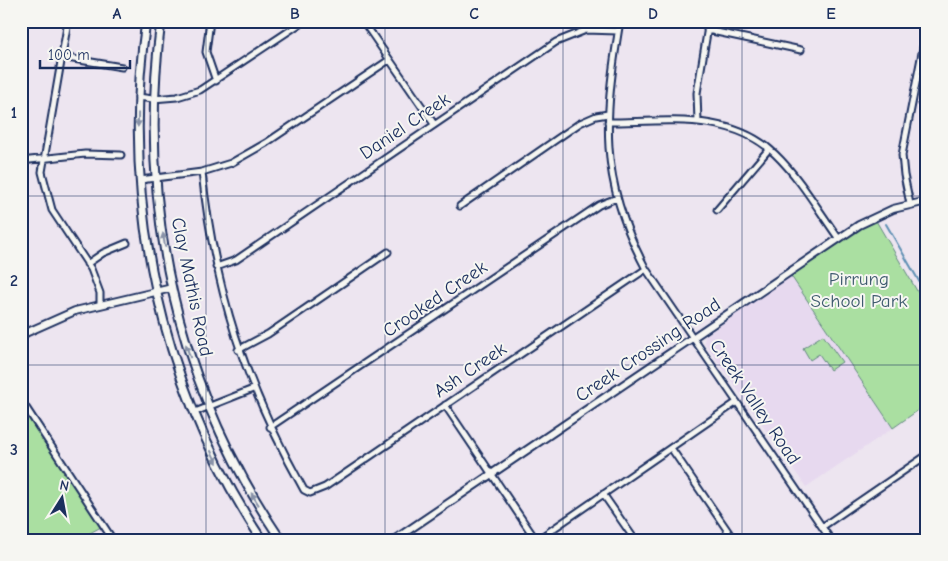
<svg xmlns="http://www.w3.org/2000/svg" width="948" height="561" font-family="'Comic Neue',sans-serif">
	<rect width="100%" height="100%" fill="#ede5f0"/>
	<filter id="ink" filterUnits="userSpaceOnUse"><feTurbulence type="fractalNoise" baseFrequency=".02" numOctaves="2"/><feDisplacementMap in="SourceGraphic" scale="10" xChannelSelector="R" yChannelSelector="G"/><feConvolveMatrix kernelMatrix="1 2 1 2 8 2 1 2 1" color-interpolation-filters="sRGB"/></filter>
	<g filter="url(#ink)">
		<!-- built -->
		<path fill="#e7d9ef" d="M791 276 893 428 806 487 704 342 705 336Z"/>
		<!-- green -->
		<path fill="#aadfa1" stroke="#628780" d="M875 219 927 308V404L893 428 791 276Z
			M823 335 842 362 830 370 819 354 810 360 803 348Z
			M21 406 101 527 77 540H21Z"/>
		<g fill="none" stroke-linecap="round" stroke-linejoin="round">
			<!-- stream -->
			<path stroke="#5e8fb3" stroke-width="2" d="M886 224 927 295"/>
			<defs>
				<path id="minor" d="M68 21 42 172 52 210 91 269 100 293V304
					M210 21 206 52 216 81
					M363 21 434 124
					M620 21C604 118 598 179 646 269L831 540
					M707 30 801 50
					M61 57 122 67
					M138 97 153 99 177 97 200 90 304 21
					M608 122C664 122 731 111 775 154 800 178 819 211 839 239
					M698 122 697 93 709 21
					M21 161 85 154 121 155
					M202 172C215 292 245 385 304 490L310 493 325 487 646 269
					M140 180 202 172 231 163 266 143 389 60
					M910 204 904 175 902 155 927 27
					M460 206 580 123 596 116 608 114
					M717 210 769 149
					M87 264 103 253 127 243
					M216 267 236 260 556 42 586 30 618 31
					M21 323 25 334
					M238 350 268 334 388 252
					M21 400 113 540
					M445 405 536 540
					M195 412 253 389
					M270 427 599 205 617 198
					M671 448 734 540
					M603 494 635 540
					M822 527 927 455
					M537 540 737 402"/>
				<path id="tertiary" d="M21 335 75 311 172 288
					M394 540 859 225 893 209 927 201"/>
				<path id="secondary" d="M146 21C120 201 161 388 262 540
					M161 21C137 206 176 385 281 540"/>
			</defs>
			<!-- minor casing -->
			<use href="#minor" stroke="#1b2f5e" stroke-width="9"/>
			<!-- tertiary casing -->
			<use href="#tertiary" stroke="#1b2f5e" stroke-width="10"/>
			<!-- secondary casing -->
			<use href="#secondary" stroke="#1b2f5e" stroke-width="11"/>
			<!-- minor -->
			<use href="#minor" stroke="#f6f6f2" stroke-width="5"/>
			<!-- tertiary -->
			<use href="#tertiary" stroke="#f6f6f2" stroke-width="6"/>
			<!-- secondary -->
			<use href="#secondary" stroke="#f6f6f2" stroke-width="7"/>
		</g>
		<!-- one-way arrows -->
		<defs><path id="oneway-solid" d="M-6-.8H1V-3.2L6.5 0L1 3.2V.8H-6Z" transform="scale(1.25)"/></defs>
		<g fill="#8892a8">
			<use href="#oneway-solid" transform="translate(138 120) rotate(91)"/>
			<use href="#oneway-solid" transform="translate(164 240) rotate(-99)"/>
			<use href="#oneway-solid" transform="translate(188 351) rotate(-108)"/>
			<use href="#oneway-solid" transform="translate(214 457) rotate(63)"/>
			<use href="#oneway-solid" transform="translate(255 499) rotate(-122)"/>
		</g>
	</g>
	<!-- grid -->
	<path fill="none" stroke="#1b2f5e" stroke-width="1" stroke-opacity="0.55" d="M206 21V540M385 21V540M563 21V540M742 21V540M21 196H927M21 365H927"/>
	<g text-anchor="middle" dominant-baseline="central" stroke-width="4" stroke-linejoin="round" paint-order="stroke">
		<!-- street labels -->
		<g font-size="19" fill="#1b2f5e" stroke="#f6f6f2">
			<text transform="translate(405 126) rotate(-34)">Daniel Creek</text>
			<text transform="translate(192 287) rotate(78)">Clay Mathis Road</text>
			<text transform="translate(435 299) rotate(-34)">Crooked Creek</text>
			<text transform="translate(648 350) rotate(-34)">Creek Crossing Road</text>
			<text transform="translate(470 370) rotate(-34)">Ash Creek</text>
			<text transform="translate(755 402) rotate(56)">Creek Valley Road</text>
		</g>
		<!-- park labels -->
		<g font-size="19" fill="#3f5b6f" stroke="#f6f6f2">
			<text x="859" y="279">Pirrung<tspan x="859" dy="22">School Park</tspan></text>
		</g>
	</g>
	<!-- margin -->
	<rect width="948" height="561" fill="none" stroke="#f6f6f2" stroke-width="55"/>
	<!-- north arrow -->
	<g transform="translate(62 498) rotate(11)" stroke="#f6f6f2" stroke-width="4" paint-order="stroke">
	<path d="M0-4L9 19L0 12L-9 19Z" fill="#1b2f5e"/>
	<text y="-8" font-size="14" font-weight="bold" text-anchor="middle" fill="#1b2f5e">N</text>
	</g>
	<!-- scale -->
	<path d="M40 60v8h90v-8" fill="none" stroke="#1b2f5e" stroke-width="2.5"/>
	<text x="48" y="60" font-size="15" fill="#1b2f5e" stroke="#f6f6f2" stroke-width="4" paint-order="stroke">100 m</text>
	<rect x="28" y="28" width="892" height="506" fill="none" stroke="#1b2f5e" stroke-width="2"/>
	<g font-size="16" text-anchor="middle" font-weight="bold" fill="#1b2f5e">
		<text x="117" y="19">A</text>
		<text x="295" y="19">B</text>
		<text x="474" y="19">C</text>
		<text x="653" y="19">D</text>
		<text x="831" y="19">E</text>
		<text x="14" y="118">1</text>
		<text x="14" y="286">2</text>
		<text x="14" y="455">3</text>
	</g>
</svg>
